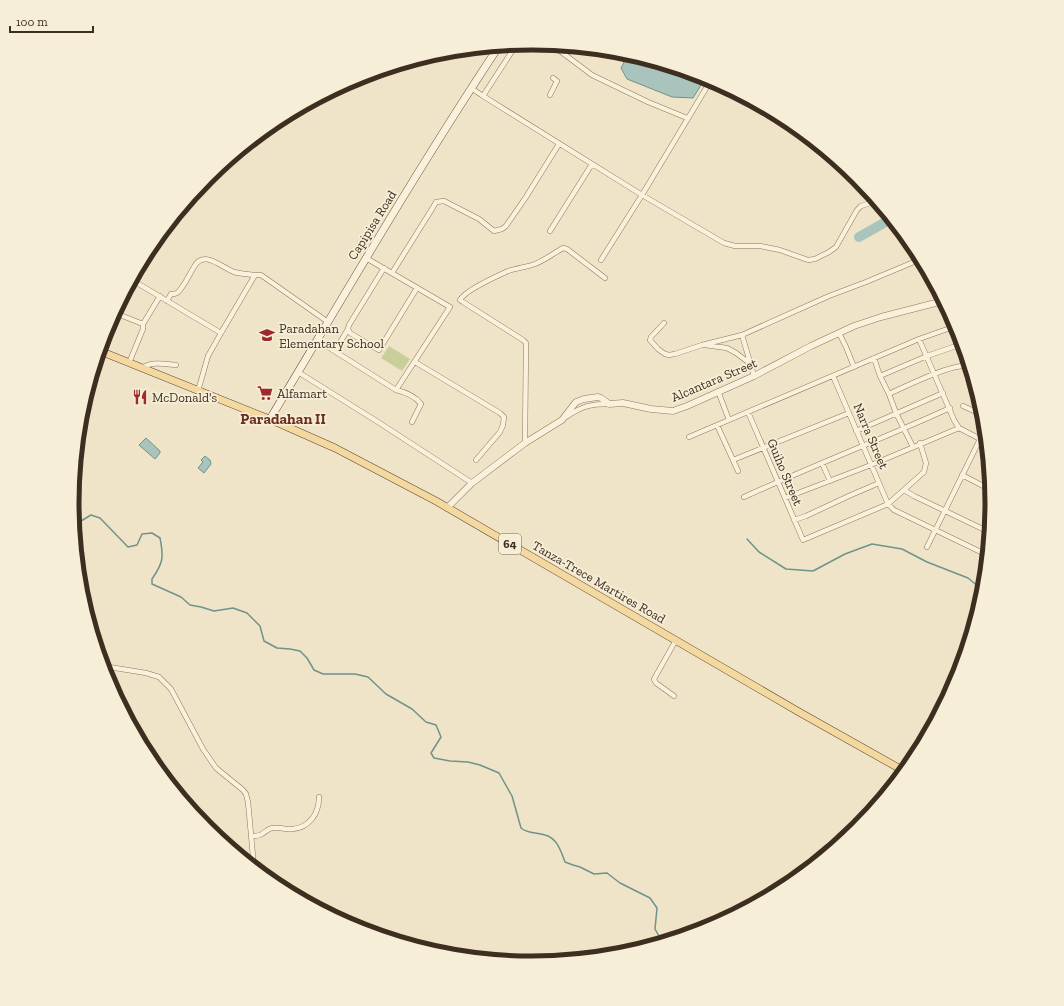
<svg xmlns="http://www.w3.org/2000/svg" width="1064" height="1006" font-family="'Zilla Slab',serif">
	<rect width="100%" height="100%" fill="#f0e4c8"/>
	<!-- green -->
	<path fill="#c9cf9b" d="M389 346 410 359 402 371 381 358Z"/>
	<!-- water -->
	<path fill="#a9c4bc" stroke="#6f938a" d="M628 54 706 77 693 98 672 97 627 79 621 68Z
		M146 438 160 451V453L155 459 139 445Z
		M205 456 210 460 211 464 204 473 198 468 203 462 201 460Z"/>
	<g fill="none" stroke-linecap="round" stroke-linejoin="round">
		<!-- stream -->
		<path stroke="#6f938a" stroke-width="1.5" d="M74 527 81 521 91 515 100 518 128 547 137 545 142 534 152 533 160 538C164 558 163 563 152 579V584L181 597 190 605 201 607 214 611 233 608 247 613 260 626 264 641 277 648 290 649 300 651 307 658 314 670 323 674H355L368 677 386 694 412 709 426 722 436 725 441 737 431 753 434 758 450 761 468 762 480 765 499 773 512 796 521 828C528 834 536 832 545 835 557 838 561 851 565 862L573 865 580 867 594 874 607 873 620 883 650 898 657 908 655 929 660 938 663 942
			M747 539 759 552 786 569 813 571 845 554 872 544 902 549 927 562 968 578 979 587 983 591"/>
		<!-- river -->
		<path stroke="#a9c4bc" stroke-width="10" d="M859 237 891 219"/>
		<defs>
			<path id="minor" d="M552 45 592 75 648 102 687 118
				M471 88 483 96 642 195 724 243 735 246H760L780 250 808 260 815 259 829 252 836 247 857 210 861 206 877 201
				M550 95 557 81 553 78
				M483 96 516 45
				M550 231 592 164
				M366 258 450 307 396 390
				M601 260 642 195 711 80
				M384 268 349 325 348 329 350 333 377 349 379 350 417 288
				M392 273 432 209 436 202 444 201 479 219 494 231 502 229 506 226 526 197 559 144
				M132 280 221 333 255 275H261L328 322
				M167 301 171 294C173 294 175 294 177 293 183 289 190 273 194 267 203 249 221 267 234 272 241 274 248 274 255 275
				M115 313 143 324
				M664 323 651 337 650 340 658 349 665 354 669 355 675 354 702 345 742 335 829 296 866 282 921 259
				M839 333 846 347 854 367
				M742 335 754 376
				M919 339 954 420 959 428 986 442
				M705 345 727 348 736 353 751 364
				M328 347 396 390C405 392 415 396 421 404L412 422
				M335 351 348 329
				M874 358 880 376 889 394 896 413 913 447
				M415 362 500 413 504 417 503 425 500 432 476 460
				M129 363 143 329V324L160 296
				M142 368C152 361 165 364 176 365
				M298 372 378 422 472 483
				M833 376 888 504 924 472 926 463 920 443
				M880 376 927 356 956 346H963
				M198 391 208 356 221 333
				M718 391 729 420
				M889 394C906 386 952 363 969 366
				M963 406 983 415
				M748 412 803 540 888 504 894 510 987 555
				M566 417C582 406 591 404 609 404
				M717 425 733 460
				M79 430 84 425
				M856 431 943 393
				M689 437 919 339 956 326
				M525 443 526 343 523 340 463 302 460 300C465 290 497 276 508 271 517 268 527 267 535 264 545 260 554 253 563 248L567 249 605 278
				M822 463 830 481
				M738 471 733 460 849 413
				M962 475 991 490
				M904 490 914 496 989 532
				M744 497C812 466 882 439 950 408
				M785 498 871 465 959 428
				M794 520 806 516 851 495 879 483
				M927 547 985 429
				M103 666 146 673 159 677 171 689 203 749 216 768 243 790 246 794 248 802 254 867
				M674 696 656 683 654 679 676 640
				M251 836C254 836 257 836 260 835 265 833 268 828 273 828 280 827 286 830 292 829 309 828 319 814 319 797"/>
			<path id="tertiary" d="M447 508 472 483 525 443 562 420 576 402 584 399 598 397 601 398 609 404 623 403 651 409 673 411 687 406 754 376 811 346 854 326 881 317 943 301"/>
			<path id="secondary" d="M270 419C345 294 418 168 499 46"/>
			<path id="primary" d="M100 351 274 421 335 448 436 501 799 712 904 771"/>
		</defs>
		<!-- minor casing -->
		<use href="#minor" stroke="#8d765c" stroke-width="5.5"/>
		<!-- tertiary casing -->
		<use href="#tertiary" stroke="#8d765c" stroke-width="7"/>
		<!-- secondary casing -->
		<use href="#secondary" stroke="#6f573f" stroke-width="8"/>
		<!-- primary casing -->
		<use href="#primary" stroke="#5b4430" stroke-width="8"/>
		<!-- minor -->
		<use href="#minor" stroke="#faf1dc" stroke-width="4.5"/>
		<!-- tertiary -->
		<use href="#tertiary" stroke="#faf1dc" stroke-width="6"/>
		<!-- secondary -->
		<use href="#secondary" stroke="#faf1dc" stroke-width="7"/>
		<!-- primary -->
		<use href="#primary" stroke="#f3d9a0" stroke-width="7"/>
	</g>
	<!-- icons -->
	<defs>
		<symbol id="school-bare" viewBox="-9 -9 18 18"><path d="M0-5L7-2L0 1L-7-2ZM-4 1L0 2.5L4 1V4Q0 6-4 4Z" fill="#9e2a2b" stroke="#f7eed8" stroke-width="2.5" paint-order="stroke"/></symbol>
		<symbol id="supermarket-bare" viewBox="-9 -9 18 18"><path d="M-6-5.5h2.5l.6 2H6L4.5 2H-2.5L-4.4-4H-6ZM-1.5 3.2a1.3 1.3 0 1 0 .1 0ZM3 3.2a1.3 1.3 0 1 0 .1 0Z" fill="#9e2a2b" stroke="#f7eed8" stroke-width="2.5" paint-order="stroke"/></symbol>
		<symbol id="restaurant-bare" viewBox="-9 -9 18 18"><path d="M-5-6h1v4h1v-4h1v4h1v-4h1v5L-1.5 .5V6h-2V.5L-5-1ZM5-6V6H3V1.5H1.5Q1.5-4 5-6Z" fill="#9e2a2b" stroke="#f7eed8" stroke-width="2.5" paint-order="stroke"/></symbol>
	</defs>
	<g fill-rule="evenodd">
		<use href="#school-bare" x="256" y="324" width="22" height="22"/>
		<use href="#supermarket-bare" x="254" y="382" width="22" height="22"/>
		<use href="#restaurant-bare" x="129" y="386" width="22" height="22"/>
	</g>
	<g text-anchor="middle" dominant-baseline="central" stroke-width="3.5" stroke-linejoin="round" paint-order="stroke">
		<!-- shield labels -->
		<rect fill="#f7eed8" stroke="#756857" stroke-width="1" x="499" y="534" width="22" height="20" rx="3"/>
		<g font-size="12" font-weight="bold" fill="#3d2e20">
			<text x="510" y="544">64</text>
		</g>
		<!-- street labels -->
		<g font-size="13" fill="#3d2e20" stroke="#f7eed8">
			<text transform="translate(372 225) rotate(-58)">Capipisa Road</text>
			<text transform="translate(714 380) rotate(-23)">Alcantara Street</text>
			<text transform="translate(871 436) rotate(67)">Narra Street</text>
			<text transform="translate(785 472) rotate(67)">Guiho Street</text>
			<text transform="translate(599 582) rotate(30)">Tanza-Trece Martires Road</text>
		</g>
		<!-- poi labels -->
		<g font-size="13" fill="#3d2e20" stroke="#f7eed8" text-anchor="start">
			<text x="279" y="328">Paradahan<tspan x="279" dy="15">Elementary School</tspan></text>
			<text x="277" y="393">Alfamart</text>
			<text x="152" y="397">McDonald's</text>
		</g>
		<!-- quarter labels -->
		<g font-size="15" font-weight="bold" fill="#6b2e1e" stroke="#f7eed8">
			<text x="283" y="419">Paradahan II</text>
		</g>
	</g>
	<!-- crop -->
	<path d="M0 0H1064V1006H0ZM79 503a453 453 0 1 1 906 0a453 453 0 1 1-906 0Z" fill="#f7eed8" fill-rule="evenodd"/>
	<path fill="none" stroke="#3d2e20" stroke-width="5" d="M79 503a453 453 0 1 1 906 0a453 453 0 1 1-906 0Z"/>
	<!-- scale -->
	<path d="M10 26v6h83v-6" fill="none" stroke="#3d2e20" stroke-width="2"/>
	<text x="16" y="26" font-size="12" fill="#3d2e20" stroke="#f7eed8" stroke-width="3" paint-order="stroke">100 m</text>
</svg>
